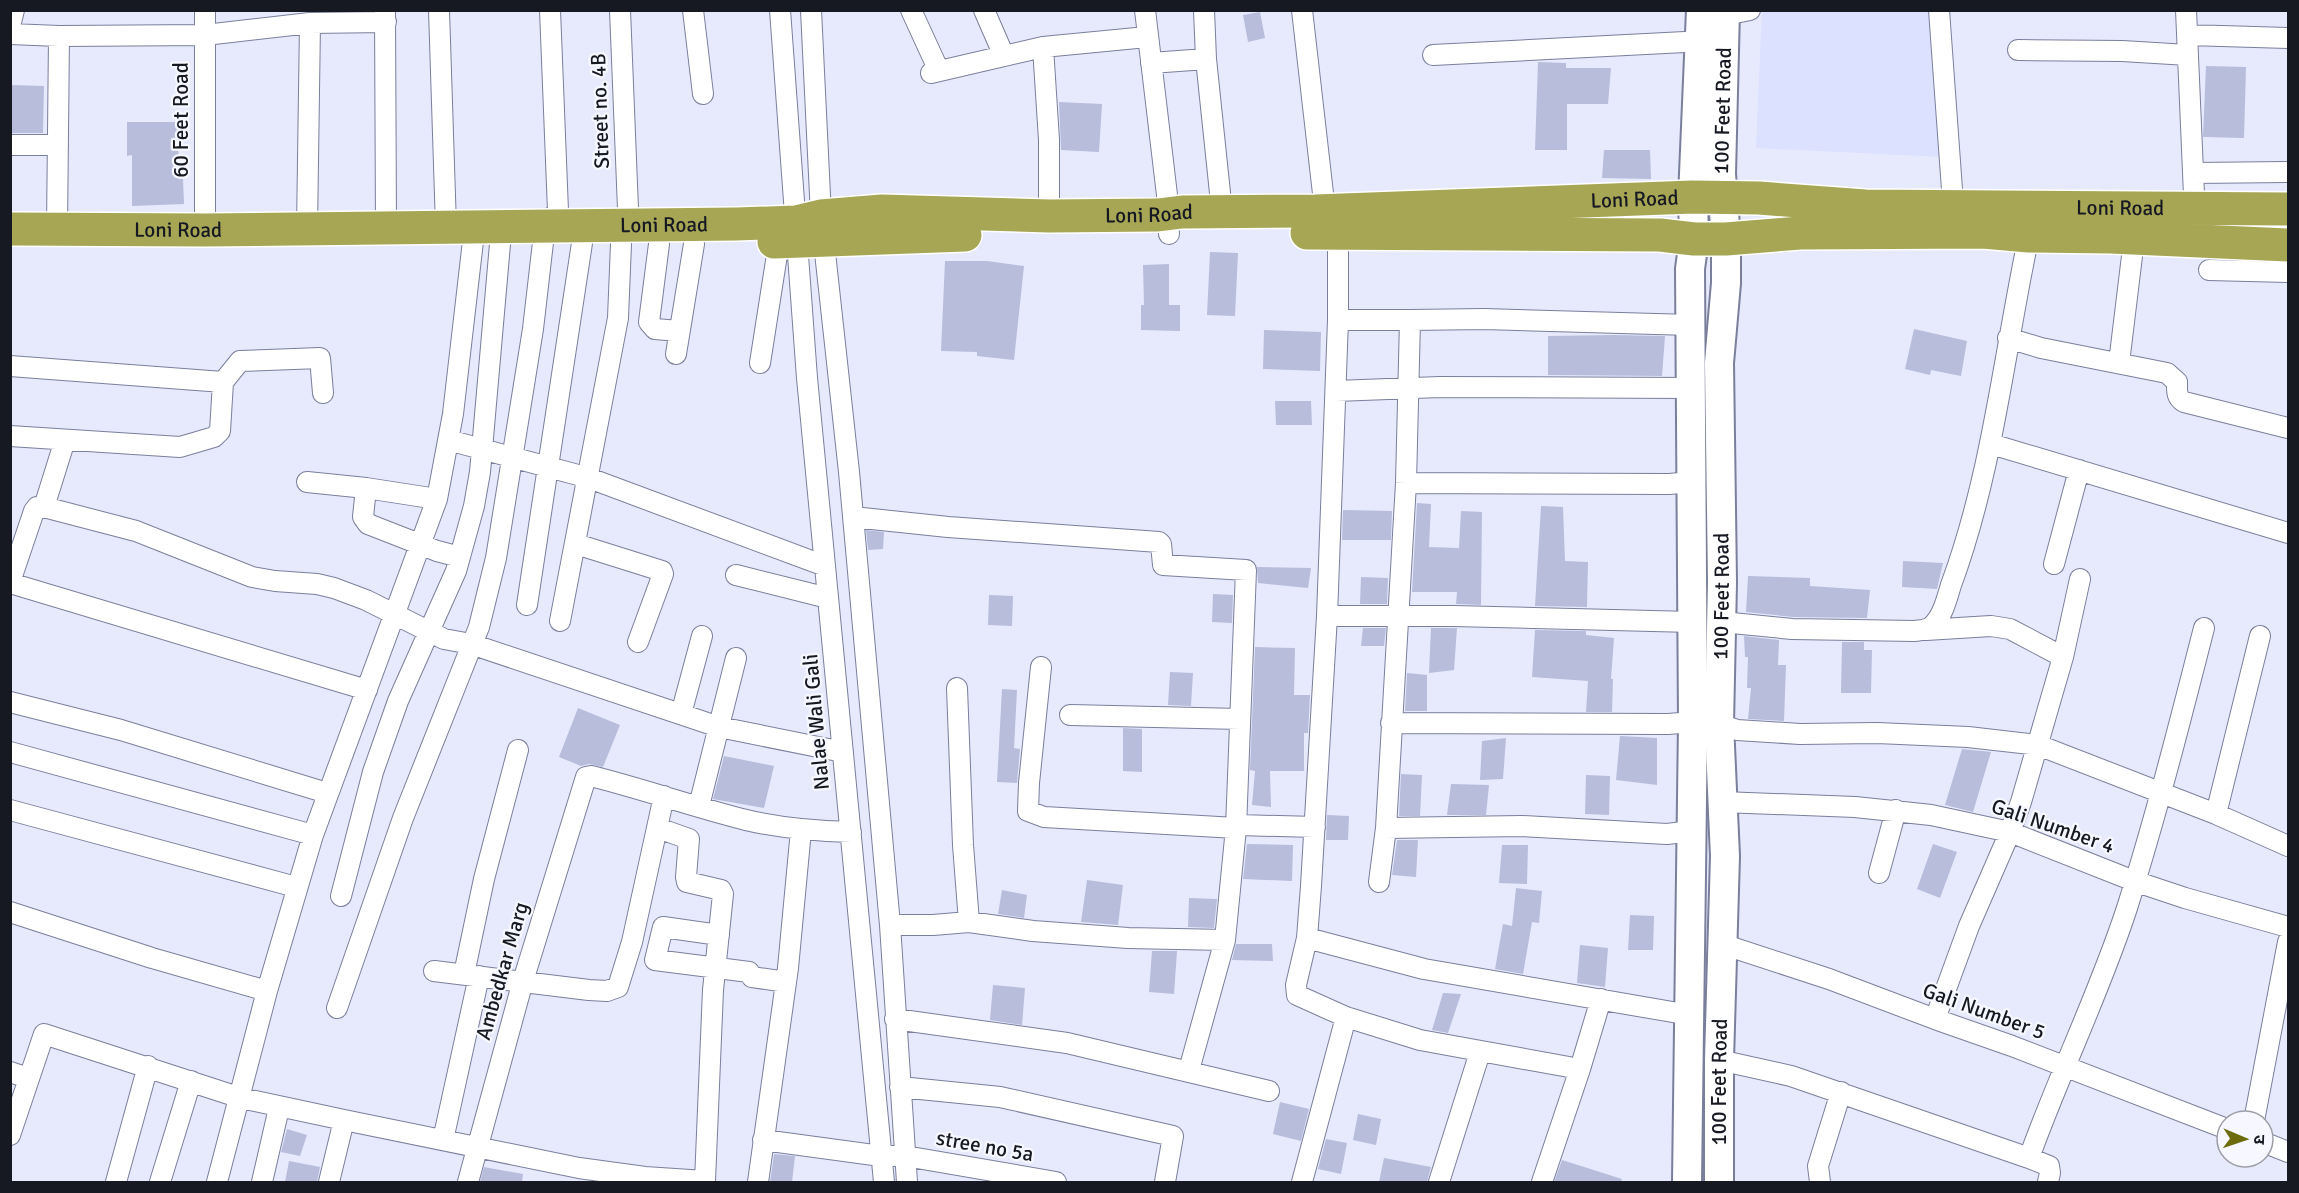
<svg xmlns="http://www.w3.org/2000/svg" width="2299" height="1193" font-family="Signika,'Noto Sans Devanagari',sans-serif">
	<rect width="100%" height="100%" fill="#e7eafd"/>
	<!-- built -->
	<path fill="#dbe1ff" d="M1762 11H1928L1943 157 1756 148Z"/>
	<!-- building -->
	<path fill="#b7bddb" d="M1260 12 1265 38 1248 42 1243 15Z
		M1538 62 1566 63V68H1611L1608 104H1567V150H1535Z
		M2206 66 2246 67 2244 138 2203 137Z
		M10 85 44 86 43 133H10Z
		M1059 102 1102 104 1099 152 1061 150Z
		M127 122H178L179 179 183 178 184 204 132 206V155L127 156Z
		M1604 150H1650L1651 179 1602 178Z
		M1210 252 1238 253 1235 316 1207 315Z
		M945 261H987L1024 266 1014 360 977 356V352L941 351Z
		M1169 264V305H1180V331L1141 330V305H1144L1143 265Z
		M1914 329 1967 341 1961 376 1931 370 1930 375 1905 369Z
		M1264 330 1321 332 1320 371 1263 369Z
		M1613 335 1665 336 1662 376 1548 375V336Z
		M1275 401H1311L1312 425H1276Z
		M1417 503 1431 504 1429 547 1459 548 1461 511 1482 512 1481 605 1456 604 1457 592H1412Z
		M1541 506 1563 507 1565 561 1588 562 1587 607 1535 606Z
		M1343 510 1392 511 1391 540H1342Z
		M866 530 884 532 883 549 868 550Z
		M1903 561 1943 563 1937 589 1902 587Z
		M1257 567 1311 568 1308 588 1258 583Z
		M1748 576 1810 578V586L1870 590 1867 618 1793 617 1746 612Z
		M1361 577 1388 578 1387 604H1360Z
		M1213 594 1233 595 1232 623 1212 622Z
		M989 595 1013 596 1012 626 988 625Z
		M1363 628H1386L1384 646H1361Z
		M1431 628H1457L1454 670 1429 673Z
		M1535 630 1586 631V635L1614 638 1611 679H1613L1612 712H1586L1588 681 1532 677Z
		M1744 636 1779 640 1778 665H1786L1784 721 1748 719 1751 688H1747L1748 657H1745Z
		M1842 642H1864V650H1872L1871 693H1841Z
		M1255 647 1295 648 1294 695H1310L1308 733H1304V771H1270L1271 807 1252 805 1255 771 1250 770Z
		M1170 672 1193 673 1191 706 1168 705Z
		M1407 673 1427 675V711H1405Z
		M1002 689 1017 690 1014 748 1020 749 1017 783 997 782Z
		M578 708 620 725 603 767 589 764 581 766 559 757Z
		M1123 728 1142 729V772L1123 771Z
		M1620 736 1657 738V785L1616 780Z
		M1506 738 1503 779 1480 780 1482 741Z
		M1962 749 1991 752 1973 812 1945 805Z
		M724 756 774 766 764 808 713 799Z
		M1401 774 1422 775 1420 816H1399Z
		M1586 775 1610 776 1609 815 1585 814Z
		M1451 784 1489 785 1486 815H1447Z
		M1327 815 1349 816 1348 840H1326Z
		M1397 840H1418L1416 877 1392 875Z
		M1247 844 1293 845 1292 881 1243 879Z
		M1933 844 1957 852 1940 898 1917 889Z
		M1502 845H1528L1527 884 1499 883Z
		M1087 880 1123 885 1118 925 1081 922Z
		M1516 888 1542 891 1539 923 1532 922 1523 974 1495 969 1503 924 1512 926Z
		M1002 890 1027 895 1024 918 998 914Z
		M1189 898 1217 899 1214 928 1188 927Z
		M1630 915 1654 916 1653 950H1628Z
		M1236 944H1272L1273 961 1232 960Z
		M1580 945 1608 948 1605 987 1577 983Z
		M1152 951H1177L1174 994 1149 992Z
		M993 985 1025 988 1022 1025 990 1020Z
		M1443 993 1461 994 1448 1033 1432 1030Z
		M1280 1102 1309 1109 1301 1141 1273 1134Z
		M1358 1114 1381 1119 1376 1145 1353 1140Z
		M287 1129 307 1135 300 1156 281 1152Z
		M1326 1139 1347 1143 1341 1174 1318 1169Z
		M774 1154 795 1156 792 1182H770Z
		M1384 1158 1431 1167 1427 1182H1379Z
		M1562 1160 1622 1179 1621 1182H1554Z
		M289 1161 320 1167 317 1182H285Z
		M484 1167 523 1174 522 1182H480Z"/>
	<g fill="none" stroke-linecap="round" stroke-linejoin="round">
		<defs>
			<path id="minor" d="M205 10V230
				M385 10 386 228
				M439 10 446 227
				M620 10 628 209
				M693 10 703 94
				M780 10 807 378 884 1182
				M811 10 821 216 849 472 890 925 907 1182
				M911 10 939 71
				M984 10 1004 56
				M1145 10 1167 195 1169 234
				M1204 10 1206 59 1222 212
				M1302 10 1325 211
				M1939 10 1954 217
				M2186 10 2195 218
				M1725 15 1750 10
				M10 26 14 10
				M10 34 59 36 205 35 310 23 386 22
				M2188 35 2288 38
				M1043 47 1049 140V216
				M2018 50 2122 51 2188 55
				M1433 55 1685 42
				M1151 63 1206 59
				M931 73 1043 47 1147 37
				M10 145H58
				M2194 173 2288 172
				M1338 225V320L1327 616 1311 886 1307 938 1296 985 1297 995 1346 1017 1420 1040 1580 1069
				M57 229 59 36
				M307 229 310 23
				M659 244 649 322 655 329 679 331
				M2209 270 2288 272
				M1338 320H1410L1406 483 1386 828 1379 882
				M1410 320 1484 319 1691 325
				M2008 338 2041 348 2167 373 2177 382C2177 391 2176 397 2184 402L2288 428
				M676 354 694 244
				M760 363 779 242
				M2119 363 2132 256 2131 238
				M10 366 223 382
				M1336 391 1440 387 1692 388
				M10 436 180 447 214 437 220 431 223 382 240 361 320 358 323 393
				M448 440 589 478 825 566
				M1991 444 2288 533
				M307 482 366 488 363 517 368 524 437 551 460 557
				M1406 483 1669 484 1692 482
				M366 488 437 499
				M44 507 65 440
				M853 517 948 527 1159 542 1161 544 1163 565 1246 570 1236 828 1225 940 1189 1070
				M576 544 662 571 663 574 638 642
				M2054 564 2079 470
				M736 575 828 598
				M10 582 34 511 37 507H44L136 531 252 577 275 581 317 584 334 588 366 600 444 639 471 644 719 727 843 752
				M10 583 367 690
				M527 605 582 243
				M1327 616H1453L1692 622
				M560 621 618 318 621 244
				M1722 622 1792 629 1915 631C1921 630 1927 630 1932 626 1943 616 1947 598 1951 585 1991 477 2003 362 2026 250
				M1926 630 1991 626 2010 629 2063 657
				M1041 667 1029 783 1028 811 1044 817 1236 828 1238 825 1315 827
				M957 688 963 845 969 922
				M10 702 121 730 327 793
				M681 714 702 636
				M1070 715 1240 719
				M1391 723 1668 724 1693 722
				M1719 724 1737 730 1800 734 1877 733 1968 737 2038 745 2216 814 2288 846
				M10 752 313 835
				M1722 802 1855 807 1931 815 2010 832 2134 881 2185 898 2288 927
				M699 806 736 658
				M10 810 296 887
				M2216 814 2260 636
				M1386 828 1522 826 1667 834 1692 831
				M1879 873 1896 810
				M341 896 373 772 398 701 456 571 474 506 480 472 500 244
				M10 912 152 958 267 991
				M890 925H933L969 922 1033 931 1128 938 1225 940
				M719 935 663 927 655 960 749 972 752 977 786 982
				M1307 938 1424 969 1690 1015
				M1722 944 1829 979 1935 1019 2012 1046 2227 1129
				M434 971 589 990 607 991 618 987 632 942 664 796
				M464 974 484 879 518 750
				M337 1008 403 818 479 627 496 558 533 329 545 225 558 211 550 10
				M895 1019 1067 1043 1269 1091
				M1935 1019 1969 926 2010 832 2021 802 2063 657 2080 579
				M1719 1060 1791 1076 2029 1158 2049 1166 2050 1173 2048 1182
				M10 1072 28 1078
				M900 1087 1000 1097 1173 1136 1165 1182
				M344 1120 579 1168 645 1177 705 1181 713 990 723 894 721 890 687 882 686 877 689 839 658 828
				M2254 1121 2288 942
				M10 1135 44 1034 241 1098 344 1120 329 1182
				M443 1140 479 976
				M763 1140 881 1156H905L1056 1182
				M2263 1142 2288 1152
				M2029 1158C2059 1074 2099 994 2127 908 2156 816 2180 722 2204 628
				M116 1182 148 1066
				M160 1182 191 1081
				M217 1182 267 991 313 835 437 499 453 414 473 241
				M262 1182 279 1108
				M468 1182 523 981 586 777 591 776C643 789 694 807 746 820 780 828 815 831 851 832
				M758 1182 788 968 801 830
				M1302 1182 1346 1017
				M1439 1182 1480 1052
				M1542 1182 1580 1069 1601 999
				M1820 1182 1818 1166 1841 1092"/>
			<g id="secondary">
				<path d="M1687 1182 1693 722 1690 269 1694 239 1693 197 1701 10"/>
				<path id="s1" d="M1719 1182V1060L1725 856 1719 724 1722 582 1719 363 1726 283V239L1721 174 1725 10"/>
			</g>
			<g id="trunk">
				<path id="s2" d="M10 229 205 230 736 224 796 222 821 216 882 211 1049 216 1158 215 1182 212 1316 211 1693 197 1759 198 1865 206 2288 209"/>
				<path d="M1307 233 1660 235 1694 239H1726L1800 233 1983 232 2029 236 2111 237 2288 245"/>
				<path d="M774 242 965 235"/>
			</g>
		</defs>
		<!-- minor casing -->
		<use href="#minor" stroke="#7a7f9b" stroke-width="22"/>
		<!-- secondary casing -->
		<use href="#secondary" stroke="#7a7f9b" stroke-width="32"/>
		<!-- trunk casing -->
		<use href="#trunk" stroke="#fff" stroke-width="36"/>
		<!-- minor -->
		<use href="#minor" stroke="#fff" stroke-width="20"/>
		<!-- secondary -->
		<use href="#secondary" stroke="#fff" stroke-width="28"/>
		<!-- trunk -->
		<use href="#trunk" stroke="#a6a654" stroke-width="33"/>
	</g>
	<g text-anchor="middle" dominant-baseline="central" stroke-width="4.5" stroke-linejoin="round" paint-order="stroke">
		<!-- street labels -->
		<g font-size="21" fill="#161822" stroke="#f7f8ff">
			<text transform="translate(600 111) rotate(-92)">Street no. 4B</text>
			<text stroke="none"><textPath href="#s1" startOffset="1072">100 Feet Road</textPath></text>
			<text transform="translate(181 120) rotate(-90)">60 Feet Road</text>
			<text stroke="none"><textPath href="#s2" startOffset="1626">Loni Road</textPath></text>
			<text stroke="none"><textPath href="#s2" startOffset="2112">Loni Road</textPath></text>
			<text stroke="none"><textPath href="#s2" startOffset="1140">Loni Road</textPath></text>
			<text stroke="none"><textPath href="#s2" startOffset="654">Loni Road</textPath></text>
			<text stroke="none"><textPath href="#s2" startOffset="168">Loni Road</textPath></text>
			<text stroke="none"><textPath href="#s1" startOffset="586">100 Feet Road</textPath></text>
			<text transform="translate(816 722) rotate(-95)">Nalae Wali Gali</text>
			<text transform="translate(2053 826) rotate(19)">Gali Number 4</text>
			<text transform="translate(502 971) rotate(-74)">Ambedkar Marg</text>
			<text transform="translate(1984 1011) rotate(20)">Gali Number 5</text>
			<text stroke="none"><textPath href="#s1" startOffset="100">100 Feet Road</textPath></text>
			<text transform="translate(985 1146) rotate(10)">stree no 5a</text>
		</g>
	</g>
	<!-- border -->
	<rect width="2299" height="1193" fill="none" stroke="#161822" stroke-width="24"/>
	<!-- north arrow -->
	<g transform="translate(2245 1139) rotate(92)"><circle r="28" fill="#f7f8ff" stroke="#9d9ea7" stroke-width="1.5"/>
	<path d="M0-4.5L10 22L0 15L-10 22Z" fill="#6c6c0c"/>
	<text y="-9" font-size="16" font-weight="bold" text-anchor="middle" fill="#161822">उ</text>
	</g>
</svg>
